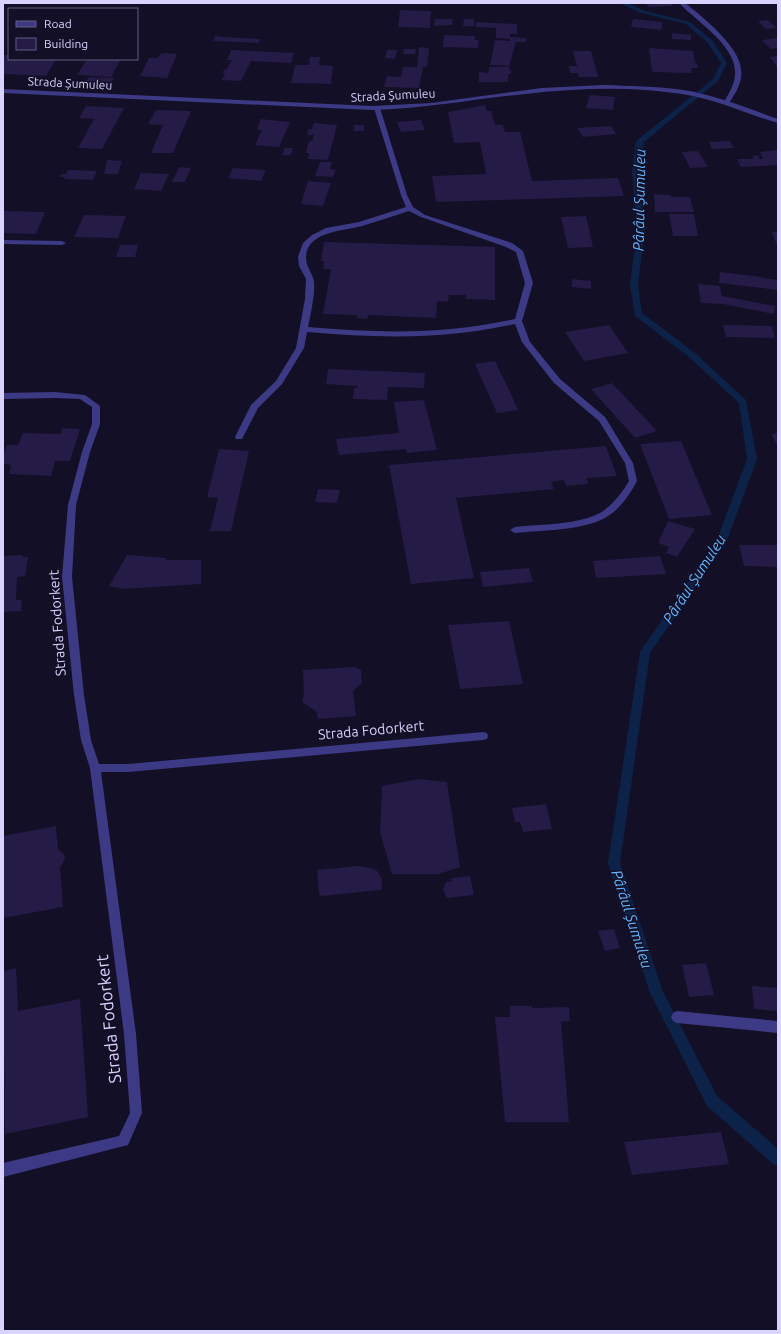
<svg xmlns="http://www.w3.org/2000/svg" width="781" height="1334" font-family="Ubuntu,sans-serif">
	<rect width="100%" height="100%" fill="#130f26"/>
	<g fill="none" stroke-linecap="round" stroke-linejoin="round">
		<!-- stream -->
		<path fill="#0c2248" fill-rule="evenodd" d="M619 3H627L645 11 690 22 713 41 727 63 718 81 644 142 640 171 645 232 638 284 642 313 695 353 746 400 757 459 726 543 650 653 620 863 663 992 717 1096 778 1149V1166L773 1164 707 1106 650 993 608 863 640 652 716 542 747 459 739 403 689 357 635 316 630 284 637 232 632 171 636 141 713 79 721 63 708 43 686 24 641 13Z"/>
	</g>
	<!-- building -->
	<path fill="#241b47" d="M646 3H671L673 6 648 7Z
		M400 10 431 11 430 28 398 27Z
		M435 19H453L452 25 434 26Z
		M464 19H474V26H463Z
		M633 19 663 22 661 30 631 27Z
		M768 20 776 28 766 29 758 21Z
		M476 22 517 24V34H510V39L496 38V28L476 27Z
		M672 33 691 35V40L672 39Z
		M444 35 475 36V40H479L478 48 443 47Z
		M215 36 223 37 260 39 259 43 213 41Z
		M510 37 527 38 526 42H516L509 66 490 65 495 40 510 41V43Z
		M778 38V48L771 49 762 40Z
		M419 47 429 48 427 67H423L419 88 384 87 387 76 401 77 403 67H417Z
		M649 48 693 51 695 63H697L698 68H691L692 73 652 72Z
		M404 49H416L415 54H403Z
		M231 50 294 53 291 63 251 61 241 81 222 80 225 73H222L224 70H226L232 60H227Z
		M387 50H397L395 59 385 58Z
		M573 51H591L598 77H579L578 73H570L569 66H577Z
		M166 53 177 54 167 78 140 76 149 58H158L160 54Z
		M3 55H9V59H56L46 76 3 74Z
		M778 56V68L770 57Z
		M310 57H320L319 65 333 66 331 84 291 83 295 65H309Z
		M87 59H121L111 77 77 75Z
		M489 67H509V70H511V74H508V82H479V72L489 73Z
		M89 77 114 78 109 87 82 86 85 80H87Z
		M590 95 615 97 613 110 586 108Z
		M485 105 487 111H491L495 125H503L505 132H520L532 181 618 178 624 196 436 202 432 176 486 174 480 142 454 143 448 112Z
		M86 106 124 108 102 149 78 148 94 119 79 118Z
		M156 110 191 111 173 153H151L163 125 148 124Z
		M261 119 290 122 279 147 255 145 262 130H257Z
		M421 120 425 130 401 132 397 122Z
		M314 123 337 125 328 160 308 159 309 153H306L307 148 309 141H312L314 135H307L308 129 311 130Z
		M354 125H364V131H354Z
		M611 126 616 134 583 137 577 128Z
		M730 141 734 148 712 149 709 142Z
		M285 148H293L291 155H282Z
		M778 150V165L741 167 737 159H754L752 156 758 155 760 159H763L760 152Z
		M698 151 708 167 690 168 682 152Z
		M107 160 122 161 118 174H104Z
		M320 162H332L330 169 336 170 333 177 315 176Z
		M179 167 191 168 185 182H172Z
		M233 168 266 170 261 181 228 178Z
		M68 170 97 171 93 180 65 179 64 177H60L61 174H66Z
		M141 173 169 174 161 191 134 189Z
		M308 181 331 183 323 206 301 204Z
		M654 194 670 195 671 197H690L694 212H655Z
		M3 211 45 212 36 234 3 233Z
		M669 214H694L698 236H673Z
		M84 215 126 216 118 238 74 237Z
		M586 216 593 247 568 248 561 217Z
		M772 232H778V243H776Z
		M324 242 495 247V300L466 299V295H449L448 302 437 301 436 318 368 315 367 319 357 318V315L323 314 331 269H323L324 261H321Z
		M120 245H138L135 257H116Z
		M720 272 762 277 761 278 778 280V290L719 283Z
		M572 279 591 281V289L572 287Z
		M698 284 720 286 722 296 775 306 774 314 723 304 701 303Z
		M609 325 628 353 584 361 565 332Z
		M723 325 772 326 775 338 726 337Z
		M495 361 511 394 518 410 497 413 475 364Z
		M328 369 425 373 424 388 388 387 387 400 353 399 354 388H357L358 386 326 384Z
		M612 383 657 431 635 438 591 389Z
		M424 400 437 450 407 453 406 449 339 455 336 439 399 433 394 402Z
		M62 428 80 429 70 461H55L51 476 9 474 11 465 3 464V457L7 445H18L23 433 61 434Z
		M778 433V446L771 434Z
		M681 441 712 515 669 519 640 444Z
		M606 446 617 476 587 478 588 484 566 486 564 480 551 482 554 489 456 498 474 578 411 584 389 465Z
		M219 449 249 451 231 531H210L218 498 207 497Z
		M318 489 340 490 337 503 315 502Z
		M668 521 695 529 677 557 666 553 669 547 658 543Z
		M739 545H778V567L744 566Z
		M23 555 22 557H28L25 576 17 577 16 600H22L21 611 3 612V556Z
		M127 555 167 558 166 560H201V584L122 589 109 586Z
		M660 556 666 574 596 578 593 561Z
		M529 568 533 582 483 587 480 572Z
		M509 621 523 684 460 689 448 625Z
		M355 667 361 670 362 683 353 691 356 716 318 719 317 712 302 702 304 692 303 670Z
		M418 779 447 782 460 867 439 874H392L380 832 382 786Z
		M546 804 552 829 523 832 520 822H515L512 808Z
		M56 826 58 849 64 854 65 859 60 868 63 907 3 918V836Z
		M358 866 371 868 377 871 381 877 382 884 381 890 321 896 319 894 317 870Z
		M470 876 474 895 447 898 443 890 446 882H452L451 878Z
		M614 929 620 948 605 951 598 931Z
		M706 963 714 995 689 997 682 965Z
		M16 968 18 1011 80 999 88 1117 5 1134 3 971Z
		M752 986 778 988V1011L754 1009Z
		M510 1006H532V1008L569 1007 570 1021 561 1022 569 1122H505L495 1017H510Z
		M721 1132 729 1164 632 1175 624 1142Z"/>
	<g fill="none" stroke-linecap="round" stroke-linejoin="round">
		<!-- service -->
		<path fill="#3d3a85" fill-rule="evenodd" d="M679 3H685C703 17 739 46 741 69 743 81 736 93 729 103L724 102C729 93 735 84 735 74 737 46 696 21 679 3Z
			M375 107 380 108 407 195 413 207 425 215 512 243 523 251 533 283 522 321 530 342 560 379 605 417 633 463 637 481C630 494 621 508 608 516 585 531 542 530 515 533L510 530 515 527C541 524 577 525 600 513 612 506 622 493 629 481L625 463 599 421 554 383 522 342 515 324C444 340 379 338 307 332L304 348 282 384 258 408 242 439H236L235 437 251 405 276 381 296 348 305 299 306 279 299 266 298 257 303 243 312 235 326 228 359 222 406 207 401 195 374 108ZM409 211 421 217 506 247 516 252 525 283 515 319C444 335 379 333 308 327 310 316 317 288 313 278 311 271 306 266 306 258 306 231 344 231 362 226 378 221 394 216 409 211Z
			M677 1011 778 1021V1033L677 1023 673 1021 671 1017 673 1013Z"/>
		<!-- minor -->
		<path fill="#3d3a85" fill-rule="evenodd" d="M603 85C629 86 657 86 683 90 716 95 747 108 778 119V123C746 114 716 99 682 94 631 86 577 88 525 94 474 99 424 109 372 110L3 93V89L372 106 431 103 542 88Z
			M3 240 62 241 66 243 62 245 3 244Z
			M55 392 85 395 100 406V424L90 452 76 505 72 577 84 695 91 740 99 764H128L483 732 487 733 488 736 487 739 483 740 128 772H101L136 1034 142 1113 128 1145 3 1177V1163L119 1136 130 1113 124 1034 90 768 81 740 74 695 62 577 68 505 82 452 92 424V407L80 399 55 398 3 399V393Z"/>
	</g>
	<g text-anchor="middle" dominant-baseline="central" stroke-width="3" stroke-linejoin="round" paint-order="stroke">
		<!-- far-street labels -->
		<g font-size="12" fill="#d9d4ff" stroke="#130f26">
			<text transform="translate(70 83) rotate(3)">Strada Șumuleu</text>
			<text transform="translate(393 95) rotate(-3)">Strada Șumuleu</text>
		</g>
		<!-- street labels -->
		<g font-size="14" fill="#d9d4ff" stroke="#130f26">
			<text transform="translate(57 623) rotate(-94)">Strada Fodorkert</text>
			<text transform="translate(371 730) rotate(-5)">Strada Fodorkert</text>
		</g>
		<!-- water labels -->
		<g font-size="15" font-style="italic" fill="#62b6ff" stroke="#130f26">
			<text transform="translate(639 200) rotate(-89)">Pârâul Șumuleu</text>
			<text transform="translate(694 579) rotate(-57)">Pârâul Șumuleu</text>
			<text transform="translate(632 919) rotate(72)">Pârâul Șumuleu</text>
		</g>
		<!-- near-street labels -->
		<g font-size="17" fill="#d9d4ff" stroke="#130f26">
			<text transform="translate(108 1019) rotate(-96)">Strada Fodorkert</text>
		</g>
	</g>
	<!-- border -->
	<rect width="781" height="1334" fill="none" stroke="#d9d4ff" stroke-width="8"/>
	<!-- legend -->
	<rect x="8" y="8" width="130" height="52" fill="#130f26" stroke="#625e7d"/>
	<rect x="16" y="21" width="20" height="6" fill="#3d3a85" stroke="#625e7d"/>
	<text x="44" y="28" font-size="12" fill="#d9d4ff">Road</text>
	<rect x="16" y="38" width="20" height="12" fill="#241b47" stroke="#625e7d"/>
	<text x="44" y="48" font-size="12" fill="#d9d4ff">Building</text>
</svg>
